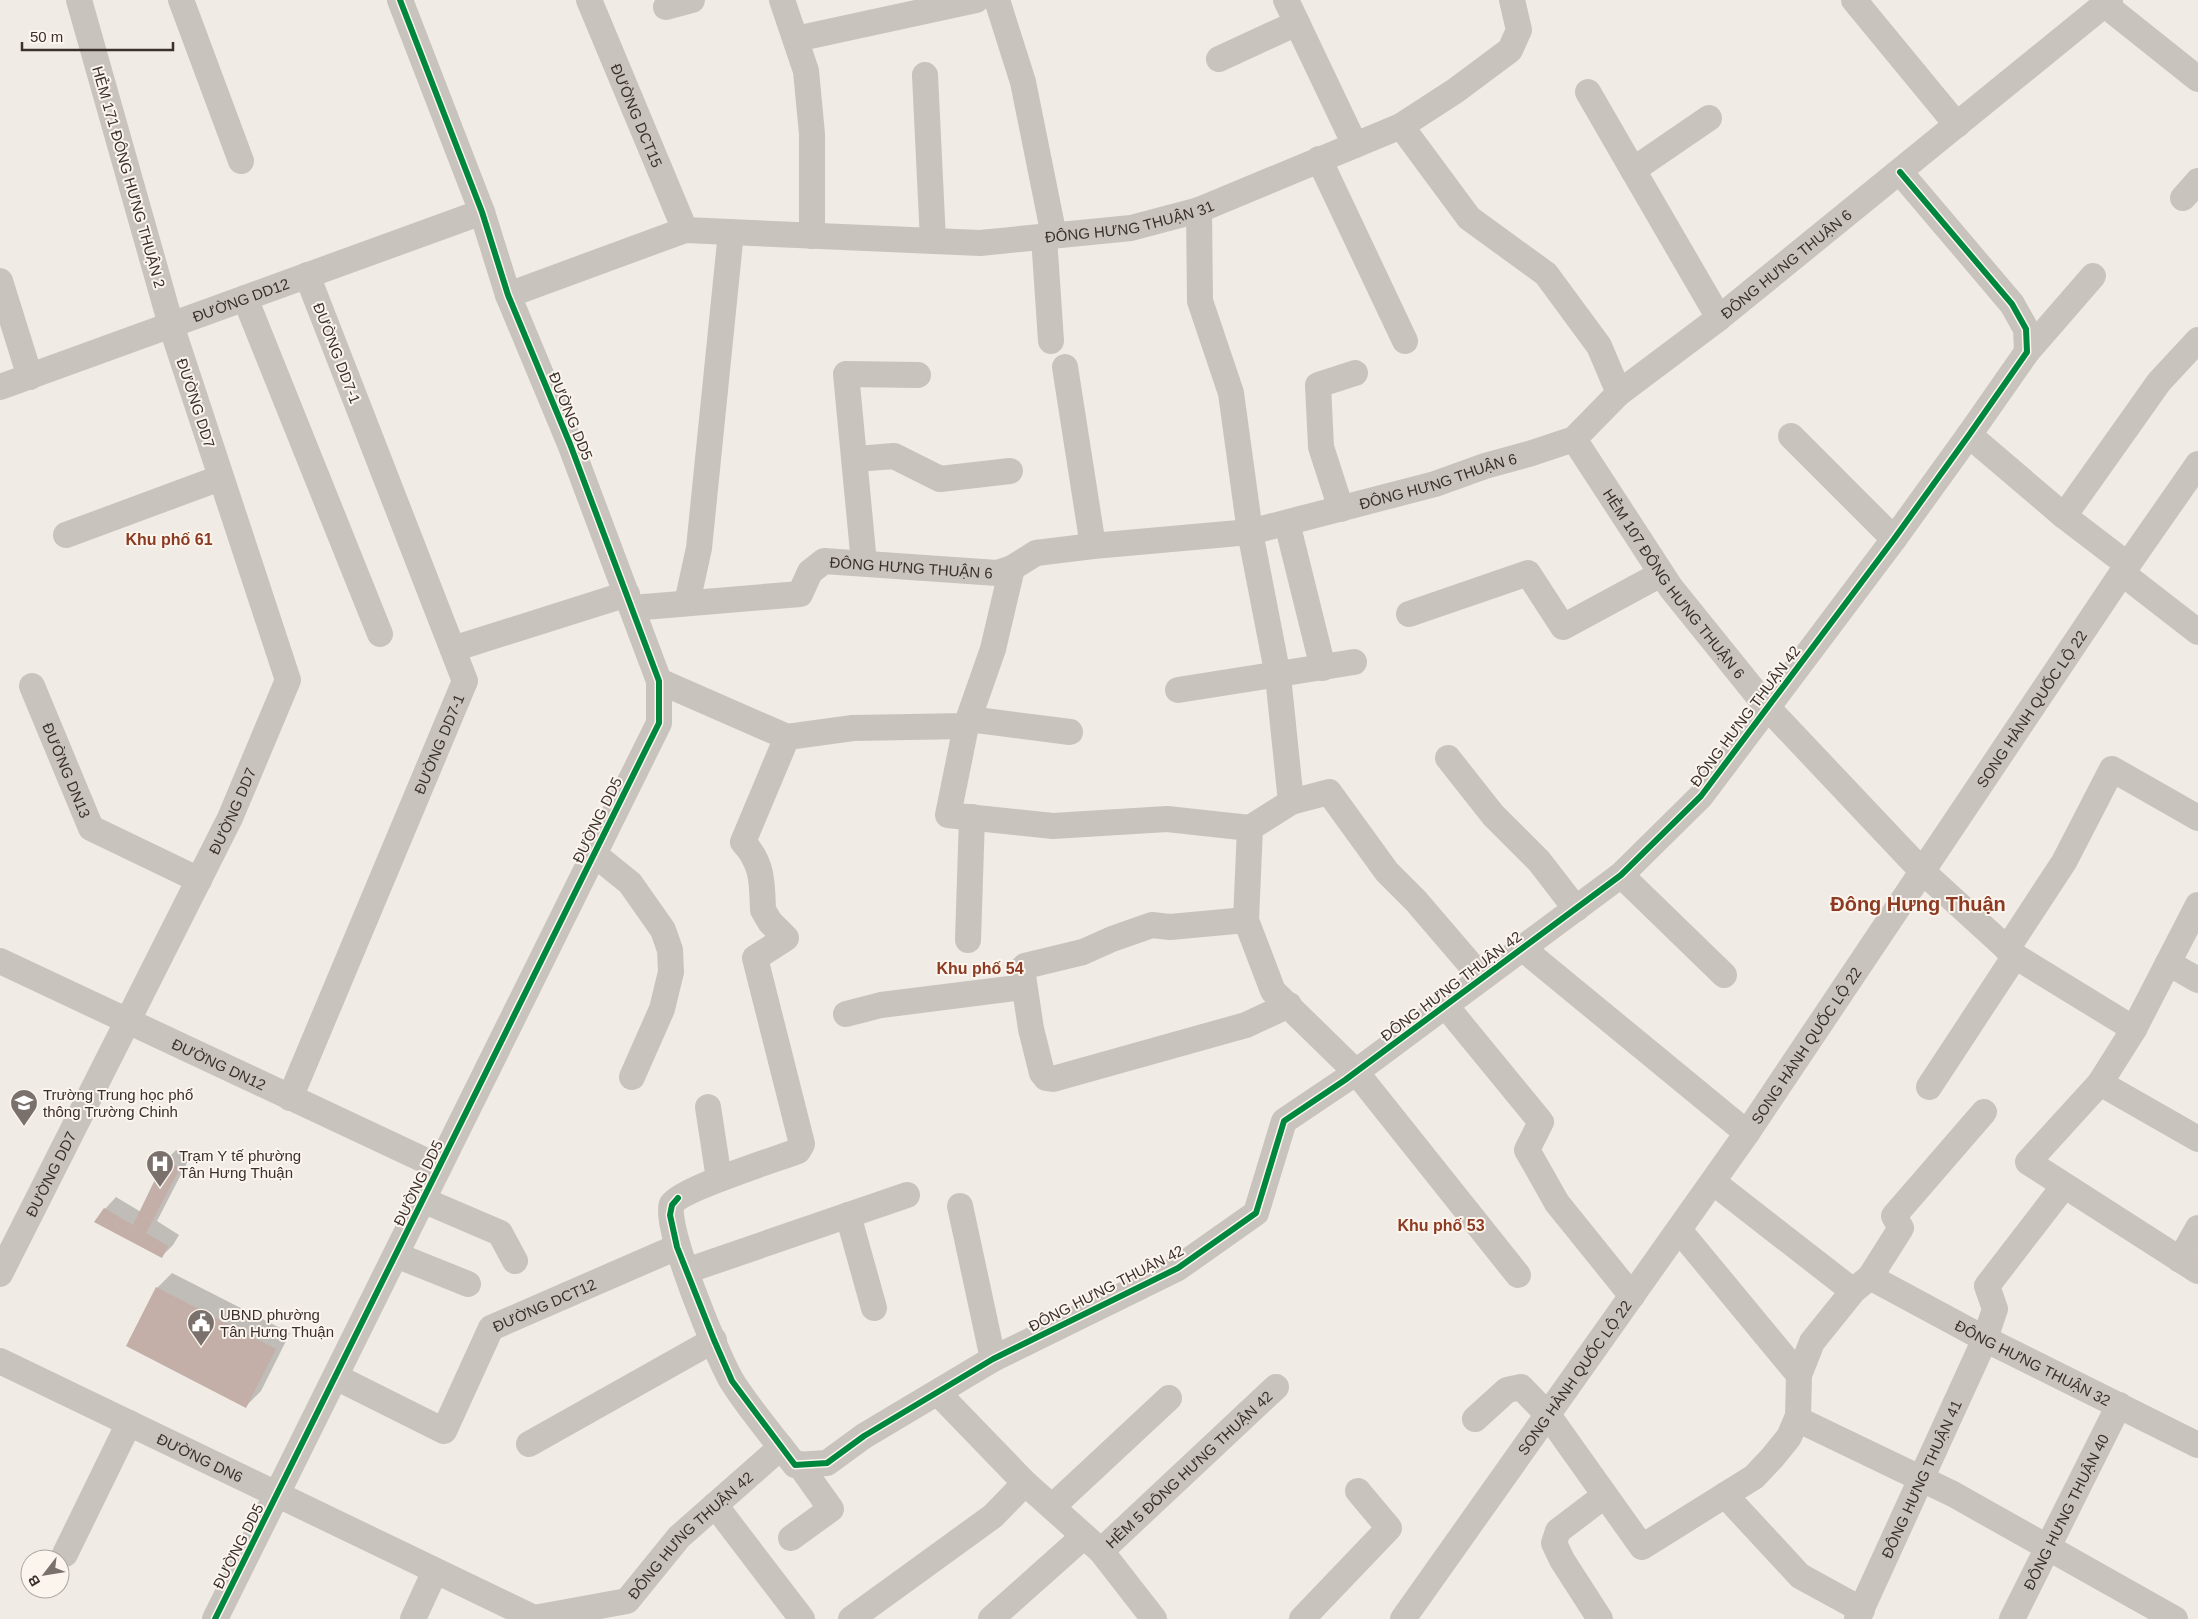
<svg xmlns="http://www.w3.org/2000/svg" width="2198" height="1619" font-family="Helvetica,sans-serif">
	<rect width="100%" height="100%" fill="#f0ebe5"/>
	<!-- shadow -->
	<path fill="#0003" d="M176 1150 190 1157 157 1221 179 1235 173 1245 162 1256 105 1209 116 1197 141 1212 165 1161Z
		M172 1273 290 1333 261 1391 246 1406 157 1288Z"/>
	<!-- building -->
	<path fill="#c3afa7" d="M164 1161 180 1168 146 1233 168 1246 162 1258 94 1222 104 1208 133 1225Z
		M156 1287 276 1349 246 1408 126 1346Z"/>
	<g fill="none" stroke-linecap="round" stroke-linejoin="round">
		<!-- minor -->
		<g stroke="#c9c3be" stroke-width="26">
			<path d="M181 0 241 161"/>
			<path id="s1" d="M589 0 685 230"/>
			<path d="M782 0 806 71 812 134V236"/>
			<path d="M997 0 1023 82 1054 236"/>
			<path d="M1286 0 1355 145"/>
			<path d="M1854 0 1957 125"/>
			<path d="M2104 4 2198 79"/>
			<path d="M666 7 692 0"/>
			<path d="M796 39 976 0"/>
			<path d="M1219 59 1297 23"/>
			<path d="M925 75 933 241"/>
			<path d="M1588 92 1633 170"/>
			<path d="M1709 118 1633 170 1719 318"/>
			<path d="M1401 126 1469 218 1546 274 1599 346 1619 393"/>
			<path d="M1319 159 1405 341"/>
			<path d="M1900 172 2012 304 2026 329 2027 352"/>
			<path d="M2183 198 2198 181"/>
			<path d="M1199 210 1200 301 1231 393 1250 532 1278 676 1291 802 1250 828 1246 920 1273 991 1356 1072 1518 1275"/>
			<path d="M1044 237 1051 341"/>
			<path d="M0 281 30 377"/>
			<path id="s2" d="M508 295 685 230 980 243 1131 228 1199 210 1401 126 1455 91 1510 50 1519 30 1512 0"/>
			<path d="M245 298 380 634"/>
			<path d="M1065 367 1093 546"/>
			<path id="s3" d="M0 387 482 212"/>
			<path d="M1969 435 2064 516 2128 565"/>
			<path d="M1791 436 1894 539"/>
			<path id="s4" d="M1574 439 1671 588 1767 707 1922 871 2015 956 2134 1029"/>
			<path d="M856 459 894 456 940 479 1010 471"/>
			<path d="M1341 509 1321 447 1318 385 1355 373"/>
			<path d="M2064 516 2159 382 2198 340"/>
			<path d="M1287 523 1323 668"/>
			<path d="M66 535 220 478"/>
			<path d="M864 563 846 374 918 375"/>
			<path d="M1012 568 993 649 966 726 948 815 1053 826 1167 819 1250 828"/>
			<path d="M2122 573 2198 632"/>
			<path d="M687 603 699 548 731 232"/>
			<path id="s5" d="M632 608 800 594 810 572 824 561 997 573 1012 568 1036 553 1093 546 1250 532 1435 484 1485 466 1532 453 1574 439 1619 393 1719 318 2110 0"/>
			<path d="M1409 614 1528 573 1563 627 1661 574"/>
			<path d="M453 649 627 594"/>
			<path d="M659 681 787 737"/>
			<path id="s6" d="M32 686 91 828 199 880"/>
			<path d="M1178 690 1354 662"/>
			<path d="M969 719 1070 732"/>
			<path d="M966 726 853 728 787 737 743 842C763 864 762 882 763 910L770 922 786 938 755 958 802 1144 798 1151C777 1159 681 1189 672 1204 662 1223 719 1361 733 1383 751 1411 774 1438 795 1465L827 1463 864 1436 993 1359 1178 1268 1256 1213 1284 1121 1345 1080 1621 875 1701 796 1894 539 1969 435 2027 352 2093 276"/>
			<path d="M1448 758 1493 815 1539 861 1576 909"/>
			<path d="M1291 802 1329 792 1387 872 1416 901 1482 978"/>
			<path d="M594 854 630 883 663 930 670 950 671 972 662 1009 632 1077"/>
			<path d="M1621 875 1724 975"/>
			<path d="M2198 905 2134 1029 2100 1083 2028 1162 2198 1271"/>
			<path d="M1246 920 1170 927 1152 925 1112 939 1083 952 1025 966 1022 969 1031 1029 1042 1073 1046 1078 1053 1079 1246 1025 1289 1005"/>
			<path d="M968 940 972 817"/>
			<path d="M1522 948 1747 1133"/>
			<path d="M2007 949 2064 862 2112 769 2198 818"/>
			<path id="s7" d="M0 961 439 1167"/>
			<path d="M2168 963 2198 980"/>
			<path d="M1445 1005 1541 1122 1527 1150 1557 1203 1632 1296"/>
			<path d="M846 1014 881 1005 1024 987"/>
			<path d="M2100 1083 2198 1139"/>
			<path d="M1929 1087 2015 956"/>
			<path id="s8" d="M290 1098 465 681 307 275"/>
			<path d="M708 1107 719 1179"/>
			<path d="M1713 1182 1853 1291"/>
			<path d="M423 1200 500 1233 515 1261"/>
			<path d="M960 1206 993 1359"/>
			<path d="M848 1215 874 1308"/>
			<path d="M1679 1230 1799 1375"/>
			<path d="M396 1255 468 1284"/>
			<path d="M2180 1260 2198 1228"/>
			<path d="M686 1271 907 1195"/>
			<path id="s9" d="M0 1274 230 818 288 680 171 325 79 0"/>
			<path id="s10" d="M1870 1277 1985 1339 2198 1445"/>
			<path id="s11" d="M0 1361 536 1619"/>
			<path id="s12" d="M336 1377 444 1431 491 1328 677 1247"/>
			<path d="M938 1393 1025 1483 1101 1551 1154 1619"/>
			<path d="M1475 1419 1507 1390 1521 1387 1548 1415 1642 1547 1754 1477 1772 1458 1789 1437 1798 1416 1799 1375 1812 1342 1853 1291 1870 1277 1901 1228 1894 1216 1984 1112"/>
			<path d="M1797 1419 1953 1494 2175 1619"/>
			<path d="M529 1444 714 1340"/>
			<path d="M1725 1495 1800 1576 1862 1610"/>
			<path d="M715 1505 802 1619"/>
			<path d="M1052 1507 1169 1398"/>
			<path d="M791 1538 831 1509 799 1464"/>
			<path id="s13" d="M1101 1551 1276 1387"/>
			<path d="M65 1554 129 1423"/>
			<path id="s14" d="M534 1618 627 1601 679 1537 781 1447"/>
			<path d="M215 1619 659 723V681L570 444 508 295 482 212 400 0"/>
			<path d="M413 1619 435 1571"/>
			<path d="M851 1619 993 1516 1025 1483"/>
			<path d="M991 1619 1084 1536"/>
			<path d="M1302 1619 1389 1528 1358 1491"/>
			<path id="s15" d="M1403 1619 1747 1133 2122 573 2198 464"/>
			<path d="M1600 1619 1562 1560 1554 1543 1558 1531 1604 1496"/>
			<path id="s16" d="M1857 1619 1985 1339 1995 1309 1987 1286 2064 1186"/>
			<path id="s17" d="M2012 1619 2119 1405"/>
		</g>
		<defs>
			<path id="cycleway" d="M678 1198 672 1205 670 1215 677 1247 714 1340 732 1381 795 1465 827 1463 864 1436 993 1359 1178 1268 1256 1213 1284 1121 1345 1080 1621 875 1701 796 1894 539 1969 435 2027 352 2026 329 2012 304 1900 172
				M215 1619 659 723V681L570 444 508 295 482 212 400 0"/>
		</defs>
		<!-- cycleway casing -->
		<use href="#cycleway" stroke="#fbf5ee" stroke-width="9"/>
		<!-- cycleway -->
		<use href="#cycleway" stroke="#00873e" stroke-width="6"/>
	</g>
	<!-- icons -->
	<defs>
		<symbol id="school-pin" viewBox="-11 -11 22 30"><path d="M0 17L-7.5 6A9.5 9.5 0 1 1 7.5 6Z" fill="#7a716c" stroke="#fbf5ee"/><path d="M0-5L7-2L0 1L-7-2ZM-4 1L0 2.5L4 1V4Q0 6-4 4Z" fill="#fff"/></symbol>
		<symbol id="hospital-pin" viewBox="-11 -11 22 30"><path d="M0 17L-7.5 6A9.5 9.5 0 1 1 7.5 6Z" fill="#7a716c" stroke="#fbf5ee"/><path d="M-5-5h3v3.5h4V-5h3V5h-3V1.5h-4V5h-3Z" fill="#fff"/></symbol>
		<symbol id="civic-pin" viewBox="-11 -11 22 30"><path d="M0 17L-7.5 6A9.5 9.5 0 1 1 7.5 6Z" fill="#7a716c" stroke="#fbf5ee"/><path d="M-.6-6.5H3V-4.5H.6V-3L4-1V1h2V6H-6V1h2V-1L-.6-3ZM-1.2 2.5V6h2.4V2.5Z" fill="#fff"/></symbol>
	</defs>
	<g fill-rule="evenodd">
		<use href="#school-pin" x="8" y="1087" width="32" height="43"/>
		<use href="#hospital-pin" x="144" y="1148" width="32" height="43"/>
		<use href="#civic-pin" x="185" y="1307" width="32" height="43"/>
	</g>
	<g text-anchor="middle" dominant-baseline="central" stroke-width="4" stroke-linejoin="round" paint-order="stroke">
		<!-- street labels -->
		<g font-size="15" fill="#3b302b" stroke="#fbf5ee">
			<text stroke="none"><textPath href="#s1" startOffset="125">ĐƯỜNG DCT15</textPath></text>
			<text transform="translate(129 177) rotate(74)">HẺM 171 ĐÔNG HƯNG THUẬN 2</text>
			<text stroke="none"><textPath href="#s2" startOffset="635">ĐÔNG HƯNG THUẬN 31</textPath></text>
			<text stroke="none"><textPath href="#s5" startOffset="1256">ĐÔNG HƯNG THUẬN 6</textPath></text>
			<text stroke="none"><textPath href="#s3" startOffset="256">ĐƯỜNG DD12</textPath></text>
			<text transform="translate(337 353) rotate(69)">ĐƯỜNG DD7-1</text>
			<text transform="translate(196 403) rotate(72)">ĐƯỜNG DD7</text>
			<text transform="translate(571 416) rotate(68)">ĐƯỜNG DD5</text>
			<text stroke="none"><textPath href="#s5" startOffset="838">ĐÔNG HƯNG THUẬN 6</textPath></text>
			<text stroke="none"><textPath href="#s5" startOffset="298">ĐÔNG HƯNG THUẬN 6</textPath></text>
			<text stroke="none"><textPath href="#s4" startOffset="176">HẺM 107 ĐÔNG HƯNG THUẬN 6</textPath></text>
			<text stroke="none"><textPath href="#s15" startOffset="1106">SONG HÀNH QUỐC LỘ 22</textPath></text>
			<text transform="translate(1745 716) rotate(-53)">ĐÔNG HƯNG THUẬN 42</text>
			<text stroke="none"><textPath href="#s8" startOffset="384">ĐƯỜNG DD7-1</textPath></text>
			<text stroke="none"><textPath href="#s6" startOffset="91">ĐƯỜNG DN13</textPath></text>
			<text stroke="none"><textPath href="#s9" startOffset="518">ĐƯỜNG DD7</textPath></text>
			<text transform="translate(597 820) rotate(-64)">ĐƯỜNG DD5</text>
			<text transform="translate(1451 986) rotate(-37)">ĐÔNG HƯNG THUẬN 42</text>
			<text stroke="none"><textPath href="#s15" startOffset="701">SONG HÀNH QUỐC LỘ 22</textPath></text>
			<text stroke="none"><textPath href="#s7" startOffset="242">ĐƯỜNG DN12</textPath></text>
			<text stroke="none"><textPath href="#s9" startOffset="112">ĐƯỜNG DD7</textPath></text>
			<text transform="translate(418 1183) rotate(-64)">ĐƯỜNG DD5</text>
			<text transform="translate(1106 1288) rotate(-27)">ĐÔNG HƯNG THUẬN 42</text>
			<text stroke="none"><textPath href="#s12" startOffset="292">ĐƯỜNG DCT12</textPath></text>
			<text stroke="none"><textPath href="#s10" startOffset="184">ĐÔNG HƯNG THUẬN 32</textPath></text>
			<text stroke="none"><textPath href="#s15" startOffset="296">SONG HÀNH QUỐC LỘ 22</textPath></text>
			<text stroke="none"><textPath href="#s11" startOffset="222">ĐƯỜNG DN6</textPath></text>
			<text stroke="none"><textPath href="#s13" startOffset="120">HẺM 5 ĐÔNG HƯNG THUẬN 42</textPath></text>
			<text stroke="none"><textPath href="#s16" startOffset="154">ĐÔNG HƯNG THUẬN 41</textPath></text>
			<text stroke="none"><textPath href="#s17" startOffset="120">ĐÔNG HƯNG THUẬN 40</textPath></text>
			<text stroke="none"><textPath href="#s14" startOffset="186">ĐÔNG HƯNG THUẬN 42</textPath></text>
			<text transform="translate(238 1546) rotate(-63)">ĐƯỜNG DD5</text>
		</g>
		<!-- poi labels -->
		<g font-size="15" fill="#3b302b" stroke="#fbf5ee" text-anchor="start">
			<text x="43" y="1094">Trường Trung học phổ<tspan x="43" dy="17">thông Trường Chinh</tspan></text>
			<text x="179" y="1155">Trạm Y tế phường<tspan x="179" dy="17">Tân Hưng Thuận</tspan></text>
			<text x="220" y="1314">UBND phường<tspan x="220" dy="17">Tân Hưng Thuận</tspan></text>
		</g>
		<!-- neighbourhood labels -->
		<g font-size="16" font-weight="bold" fill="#8c3b22" stroke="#fbf5ee">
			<text x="169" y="539">Khu phố 61</text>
			<text x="980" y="968">Khu phố 54</text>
			<text x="1441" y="1225">Khu phố 53</text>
		</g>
		<!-- district labels -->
		<g font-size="20" font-weight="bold" fill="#8c3b22" stroke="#fbf5ee">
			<text x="1918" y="904">Đông Hưng Thuận</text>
		</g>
	</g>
	<!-- north arrow -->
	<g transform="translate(45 1574) rotate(239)"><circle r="24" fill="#fbf5ee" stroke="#aea6a0"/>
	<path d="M0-4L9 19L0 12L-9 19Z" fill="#7a716c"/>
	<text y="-8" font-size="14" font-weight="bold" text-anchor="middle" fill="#3b302b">B</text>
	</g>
	<!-- scale -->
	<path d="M22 42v8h151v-8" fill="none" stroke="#3b302b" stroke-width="2.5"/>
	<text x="30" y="42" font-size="15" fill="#3b302b" stroke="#fbf5ee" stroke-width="4" paint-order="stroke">50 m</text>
</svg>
